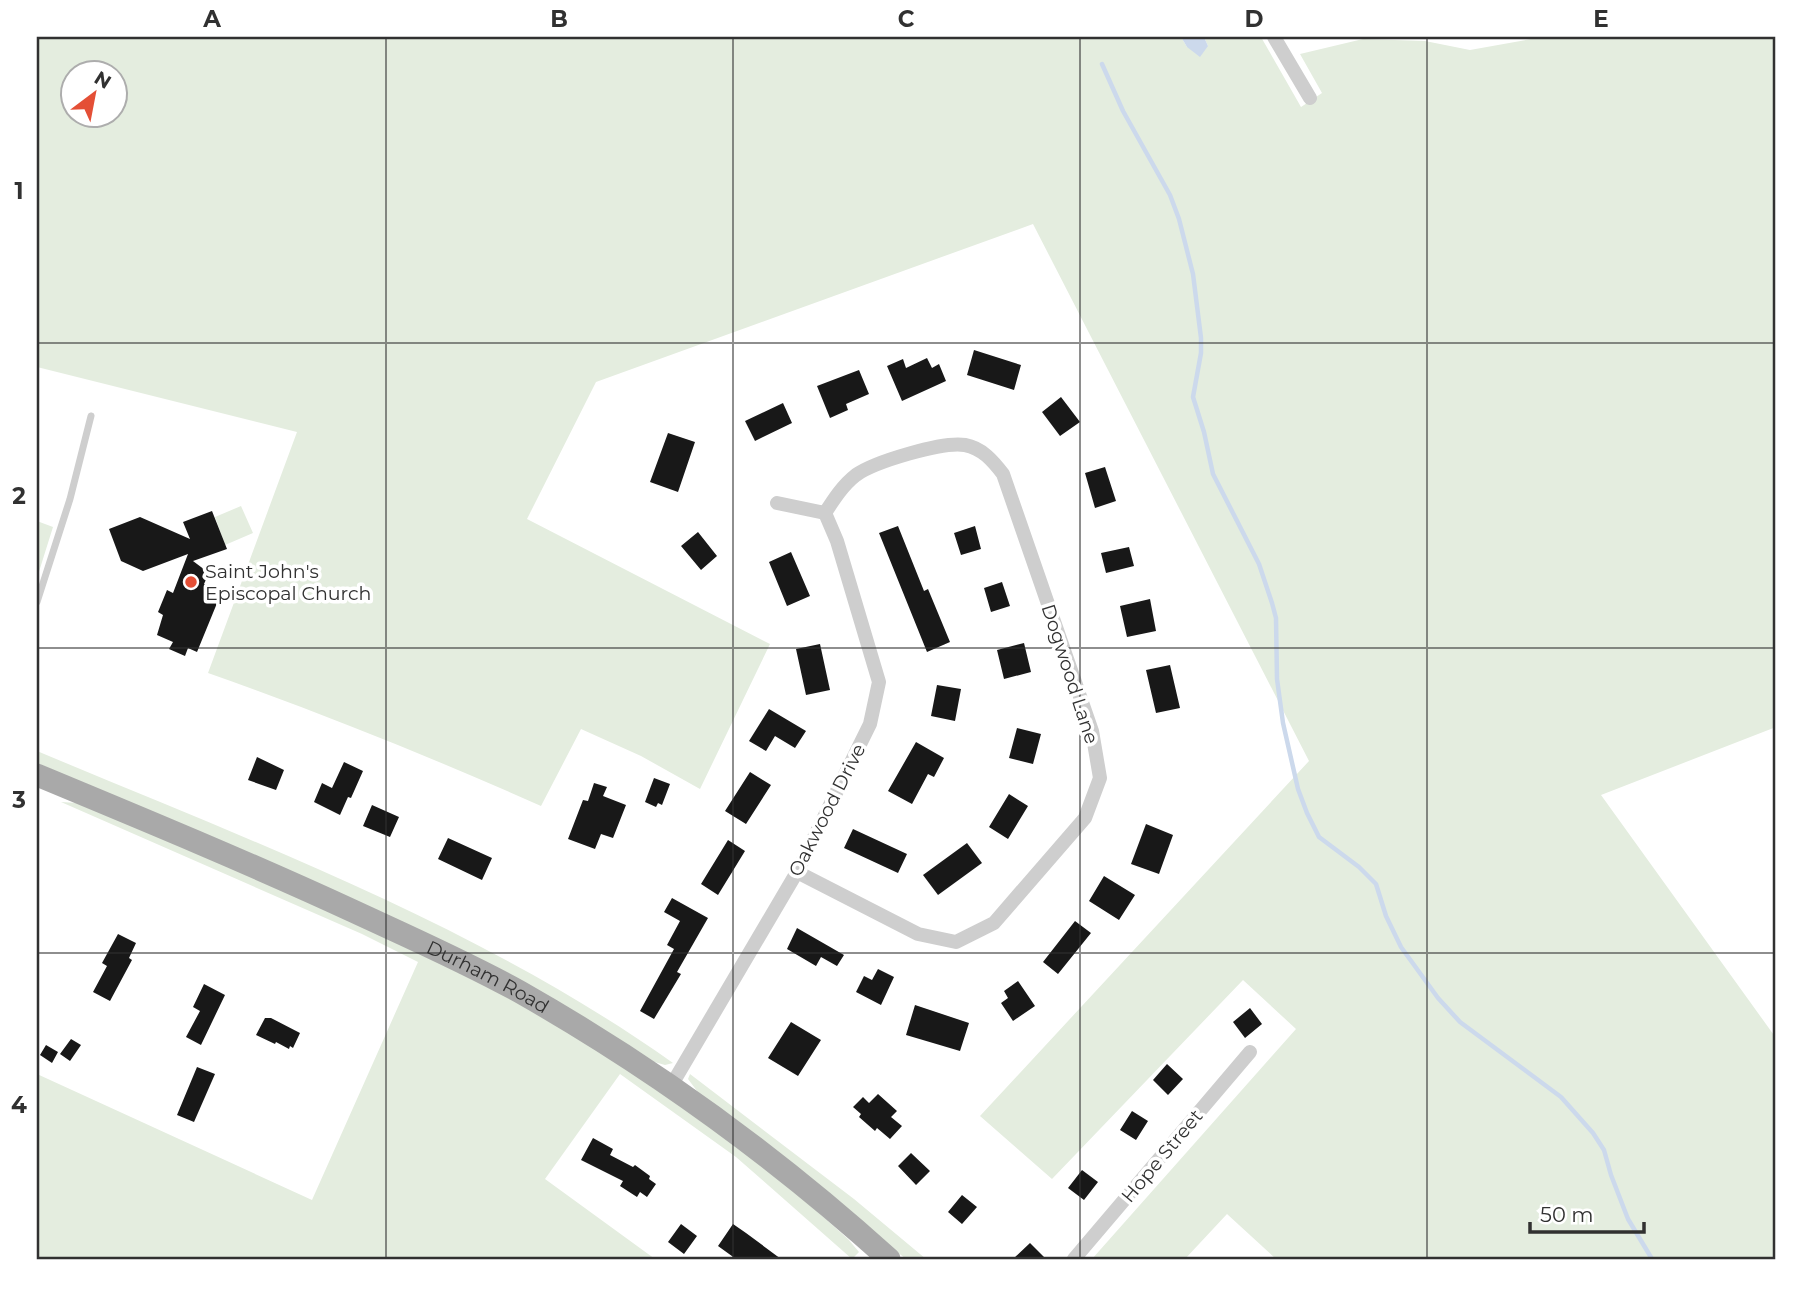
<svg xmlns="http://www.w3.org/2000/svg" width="1813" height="1296" font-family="Montserrat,sans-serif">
	<rect width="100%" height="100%" fill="#fff"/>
	<!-- green -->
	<path fill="#e4eddf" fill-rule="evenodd" d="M37 37H1181L1187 47 1208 46 1204 37H1261L1301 107 1322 93 1300 54 1363 39 1425 41 1470 50 1542 37H1776V727L1601 795 1776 1038V1259H1276L1227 1214 1185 1259H1092L1296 1029 1243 980 1052 1179 980 1116 1309 761 1033 224 596 382 527 519 770 644 700 789 641 756 581 729 541 806C431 757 321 713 208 673L297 432 37 367ZM74 74H116V116H74Z
		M241 506 253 533 225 545 215 517Z
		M37 521 53 527 37 578Z
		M37 751C254 842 480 926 673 1063L665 1065 651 1061 315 884 37 763Z
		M61 802 78 803 352 919 522 1002 653 1083 791 1188 848 1239 859 1252 852 1259 736 1157 620 1074 545 1179 655 1259H37V1074L312 1200 418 962 362 934Z
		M690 1074 854 1199 926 1259H906L700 1095 688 1079Z"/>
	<!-- water -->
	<path fill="#ccd9ec" d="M1181 37H1204L1208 46 1200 57 1187 47Z"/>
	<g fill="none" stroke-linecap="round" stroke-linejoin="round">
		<!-- stream -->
		<path stroke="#ccd9ec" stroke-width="4.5" d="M1102 64 1123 111 1170 195 1179 219 1193 274 1201 338V353L1193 397 1204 432 1213 474 1259 564 1272 603 1276 618 1277 679 1283 723 1298 789 1307 813 1319 837 1359 867 1376 884 1386 916 1401 947 1438 998 1460 1022 1561 1097 1593 1133 1604 1150 1611 1175 1628 1219 1652 1259"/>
	</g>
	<!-- building -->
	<path fill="#181818" d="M974 350 1021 365 1014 390 967 375Z
		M927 358 932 368 939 364 946 381 902 401 887 366 903 359 906 368Z
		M859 370 869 394 846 404 848 410 830 418 817 386Z
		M1061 397 1080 422 1060 436 1042 412Z
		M783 403 792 423 755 441 745 421Z
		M668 433 695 442 678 492 650 482Z
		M1105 467 1116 501 1095 508 1085 473Z
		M212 511 227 549 193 561 209 573 204 584 222 591 197 652 188 648 185 656 169 649 173 642 157 635 163 615 158 612 167 590 173 593 188 554 143 571 121 561 109 529 140 517 190 539 183 522Z
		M898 526 924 591 928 589 950 642 927 652 879 533Z
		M975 526 981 549 961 555 954 533Z
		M698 532 717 556 701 570 681 546Z
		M1129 547 1134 566 1106 573 1101 553Z
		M791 552 810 596 787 606 769 562Z
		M1002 582 1010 606 991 612 984 588Z
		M1150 599 1156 631 1127 637 1120 606Z
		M1024 643 1031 672 1004 679 997 650Z
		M820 644 830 690 806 695 796 649Z
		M1170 665 1180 708 1156 713 1146 670Z
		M937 685 961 689 955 721 931 716Z
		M769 709 806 731 795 748 775 736 766 751 749 741Z
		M1017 728 1041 734 1033 764 1009 758Z
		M916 742 944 758 934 777 928 774 912 804 888 791Z
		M257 757 284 770 276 790 248 780Z
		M344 762 363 771 351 798 348 797 340 815 314 802 322 783 332 788Z
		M750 772 771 785 746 824 725 811Z
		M654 778 670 784 662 805 658 803 656 807 645 802Z
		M594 783 607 787 603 796 626 805 613 838 601 834 595 849 568 839 583 800 588 801Z
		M1009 794 1028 806 1008 839 989 827Z
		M372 805 399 817 390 837 363 826Z
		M1146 824 1173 835 1159 874 1131 864Z
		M853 829 907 854 898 873 844 848Z
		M448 838 492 858 482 880 438 859Z
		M728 840 745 851 718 895 701 884Z
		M967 843 982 863 938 895 923 875Z
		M1104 876 1135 895 1119 920 1089 901Z
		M672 898 708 918 677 972 681 974 654 1019 640 1011 674 949 667 945 680 921 664 912Z
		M1075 921 1091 933 1058 974 1043 962Z
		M797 928 844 955 837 966 821 957 816 966 787 949Z
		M118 934 136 943 129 958 132 960 110 1001 93 992 107 966 102 963Z
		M878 969 894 977 881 1005 856 992 864 976 872 980Z
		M1018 981 1035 1006 1013 1021 1001 1003 1008 998 1004 991Z
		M204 984 225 995 201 1045 186 1037 200 1011 193 1007Z
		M915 1005 969 1023 960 1051 906 1035Z
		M1250 1008 1262 1024 1245 1038 1233 1022Z
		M265 1018H271L300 1033 293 1048 290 1046 289 1049 276 1042 275 1044 256 1035Z
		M791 1022 821 1040 798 1076 768 1058Z
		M71 1039 81 1045 70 1061 60 1054Z
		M46 1045 58 1052 52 1063 40 1055Z
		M1167 1064 1183 1079 1168 1095 1153 1080Z
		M197 1067 215 1074 194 1122 177 1115Z
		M878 1094 897 1111 891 1117 902 1126 890 1139 877 1128 875 1131 859 1117 861 1114 853 1107 863 1097 869 1103Z
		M1132 1111 1148 1121 1136 1140 1120 1130Z
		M593 1138 613 1149 610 1155 633 1167 635 1165 650 1176 649 1179 656 1184 647 1197 640 1192 637 1197 620 1186 623 1181 581 1160Z
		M911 1153 930 1171 916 1185 898 1166Z
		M1082 1170 1098 1182 1084 1200 1068 1188Z
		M962 1195 977 1207 962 1224 948 1212Z
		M681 1224 697 1236 684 1254 668 1242Z
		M733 1224 746 1233 781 1259H736L718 1246Z
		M1030 1243 1046 1259H1013Z"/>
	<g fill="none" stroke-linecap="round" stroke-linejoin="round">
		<!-- lane -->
		<path stroke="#cecece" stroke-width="7" d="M37 602 70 499 91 416"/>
		<!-- street -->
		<path stroke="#cecece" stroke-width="14" d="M1274 37 1310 98
			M777 503 825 513
			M797 872 918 934 956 942 994 923 1085 818 1100 778 1092 731 1003 474C993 461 982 448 965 445 943 441 874 462 856 475 843 485 834 499 825 513
			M671 1086 797 872 870 724 879 682 837 541 825 513
			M1074 1259 1250 1052"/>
		<!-- primary -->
		<path stroke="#a9a9a9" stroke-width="23" id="s1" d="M37 775C143 819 249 863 353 911 409 937 466 962 520 992 652 1067 776 1157 889 1259"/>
	</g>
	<!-- grid -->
	<path fill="none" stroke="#313131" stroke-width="2" stroke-opacity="0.55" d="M386 37V1259M733 37V1259M1080 37V1259M1427 37V1259M37 343H1776M37 648H1776M37 953H1776"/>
	<!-- markers -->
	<circle fill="#e44f36" stroke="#fff" stroke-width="2.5" cx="191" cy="582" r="7"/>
	<g text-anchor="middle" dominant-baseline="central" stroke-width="7" stroke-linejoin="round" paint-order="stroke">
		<!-- poi labels -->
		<g font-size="19" fill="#313131" stroke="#fff" text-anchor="start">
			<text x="205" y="571">Saint John's<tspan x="205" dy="22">Episcopal Church</tspan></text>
		</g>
		<!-- street labels -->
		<g font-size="19" fill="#313131" stroke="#fff">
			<text transform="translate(1070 674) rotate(72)">Dogwood Lane</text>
			<text transform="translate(827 810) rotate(-63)">Oakwood Drive</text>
			<text stroke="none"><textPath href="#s1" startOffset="494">Durham Road</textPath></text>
			<text transform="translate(1162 1156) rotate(-50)">Hope Street</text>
		</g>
	</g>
	<!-- border -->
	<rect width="1813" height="1296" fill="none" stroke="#ffffff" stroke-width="77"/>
	<!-- north arrow -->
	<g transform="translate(94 94) rotate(32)"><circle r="33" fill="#ffffff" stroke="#adadad" stroke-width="2"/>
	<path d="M0-5L12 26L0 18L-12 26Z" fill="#e44f36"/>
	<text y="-10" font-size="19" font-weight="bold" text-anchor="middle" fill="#313131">N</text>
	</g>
	<!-- scale -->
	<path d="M1530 1222v10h114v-10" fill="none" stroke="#313131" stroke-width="3.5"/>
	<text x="1540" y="1222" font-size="21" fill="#313131" stroke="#ffffff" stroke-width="5" paint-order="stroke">50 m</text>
	<rect x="38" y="38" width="1736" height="1220" fill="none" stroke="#313131" stroke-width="2.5"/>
	<g font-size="23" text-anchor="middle" font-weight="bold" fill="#313131">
		<text x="212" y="27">A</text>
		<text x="559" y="27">B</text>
		<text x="906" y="27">C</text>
		<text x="1254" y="27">D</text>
		<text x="1601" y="27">E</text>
		<text x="19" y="199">1</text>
		<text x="19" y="504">2</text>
		<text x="19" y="808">3</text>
		<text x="19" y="1113">4</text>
	</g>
</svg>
